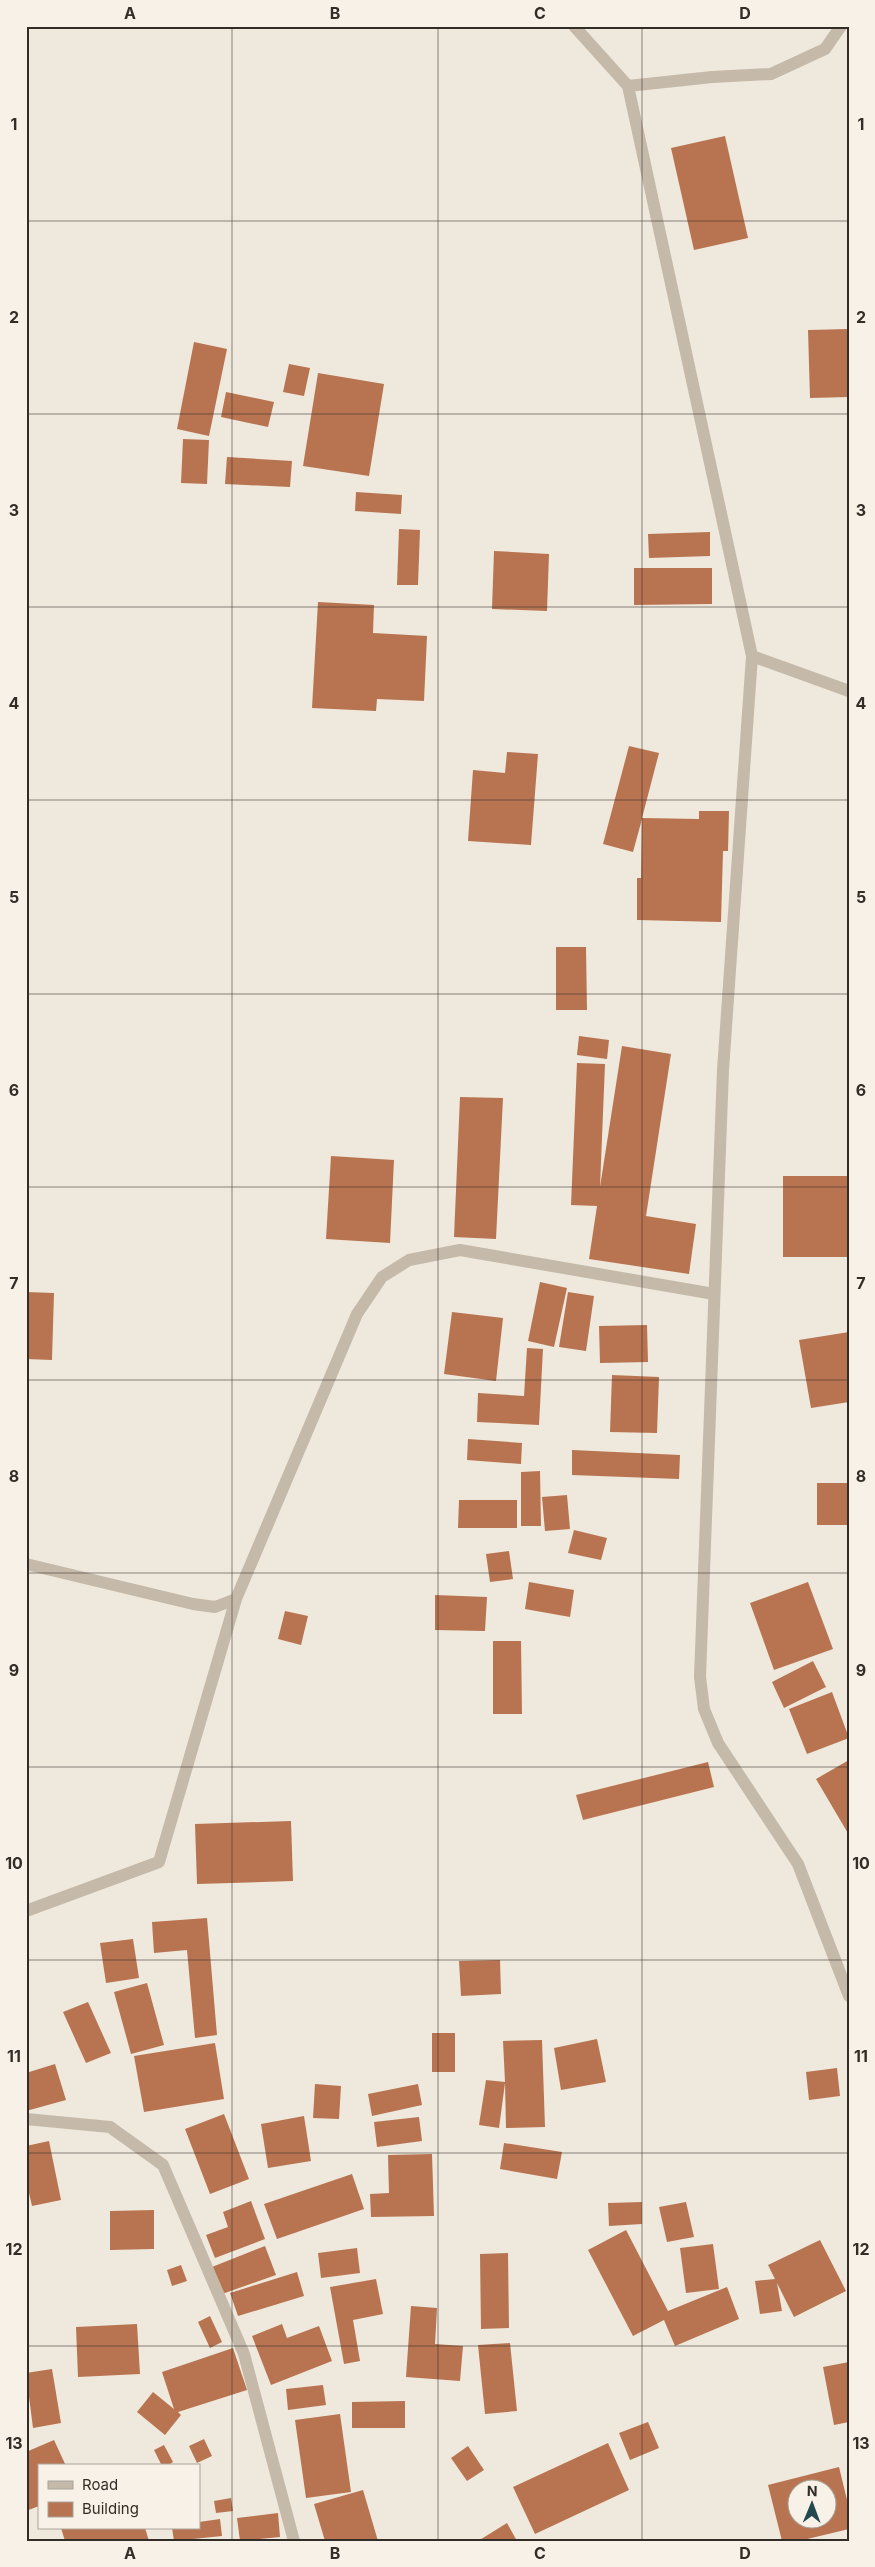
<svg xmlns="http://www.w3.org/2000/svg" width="875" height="2567" font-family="Inter,sans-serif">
	<rect width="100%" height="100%" fill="#efe8dc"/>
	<!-- building -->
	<path fill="#b87450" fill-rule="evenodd" d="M725 136 748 238 694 250 671 148Z
		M849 329V397L810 398 808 330Z
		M194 342 227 349 209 436 177 429Z
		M289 364 310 368 304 396 283 392Z
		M318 373 384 384 369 476 303 466Z
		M226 392 274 402 268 427 221 417Z
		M183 439 209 440 207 484 181 483Z
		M227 457 292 461 290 487 225 484Z
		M356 492 402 495 401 514 355 511Z
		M399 529 420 530 418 585H397Z
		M710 532V556L649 558 648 534Z
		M494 551 549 554 547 611 492 609Z
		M634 568H712V604L634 605Z
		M318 602 374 605 373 633 427 636 424 701 377 699 376 711 312 708Z
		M629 746 659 753 642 818 699 819V811H729L728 851H723L721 922 637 920V878H641L642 819 633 852 603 844Z
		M507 752 538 754 531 845 468 841 473 770 505 773Z
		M556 947H586L587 1010H556Z
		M579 1036 609 1040 607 1059 577 1055Z
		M622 1046 671 1054 646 1216 696 1224 689 1274 589 1259 597 1206 571 1205 577 1063 605 1064 600 1187Z
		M460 1097 503 1098 496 1239 454 1237Z
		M331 1156 394 1160 390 1243 326 1239Z
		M783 1176H847V1257H783Z
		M540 1282 567 1288 554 1347 528 1341Z
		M26 1292 54 1293 52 1360 26 1359Z
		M568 1292 594 1296 586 1351 559 1347Z
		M452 1312 503 1318 496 1381 444 1374Z
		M647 1325 648 1362 600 1363 599 1326Z
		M849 1332V1402L811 1408 799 1340Z
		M527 1348 543 1349 539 1425 477 1422 478 1393 524 1396Z
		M612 1375 659 1377 657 1433 610 1432Z
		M468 1439 522 1443 521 1464 467 1460Z
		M572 1450 680 1455 679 1479 572 1475Z
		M540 1471 541 1526H521V1472Z
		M817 1483H849V1525H817Z
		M567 1495 570 1529 545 1531 542 1497Z
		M459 1500H517V1528H458Z
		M574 1530 607 1538 601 1560 568 1553Z
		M509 1551 513 1579 490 1582 486 1554Z
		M529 1582 574 1590 570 1617 525 1609Z
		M808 1582 833 1649 774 1670 750 1603Z
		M435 1595 487 1597 485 1631 435 1630Z
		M285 1611 308 1616 301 1645 278 1639Z
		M493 1641H521L522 1714H493Z
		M813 1661 826 1687 784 1708 772 1682Z
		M832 1692 849 1738 807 1754 789 1709Z
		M849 1760V1835L816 1779Z
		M708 1762 714 1787 583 1820 576 1795Z
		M291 1821 293 1881 197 1884 195 1824Z
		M207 1918 217 2035 195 2038 187 1950 154 1953 152 1922Z
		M133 1939 139 1978 106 1983 100 1943Z
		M500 1960 501 1994 461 1996 459 1961Z
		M147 1983 164 2045 131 2054 114 1992Z
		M88 2002 111 2053 86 2063 63 2012Z
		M432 2033H455V2072H432Z
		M597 2039 606 2082 561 2090 554 2048Z
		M542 2040 545 2127 506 2128 505 2083 499 2128 479 2125 486 2080 505 2082 503 2041Z
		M215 2043 224 2099 144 2112 134 2056Z
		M55 2064 66 2100 26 2111V2073Z
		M837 2068 840 2096 809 2100 806 2072Z
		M315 2084 341 2086 339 2119 313 2118Z
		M418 2084 422 2105 372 2116 368 2094Z
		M224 2114 249 2179 210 2194 185 2129Z
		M304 2116 311 2161 268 2168 261 2124Z
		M419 2117 422 2141 377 2147 374 2122Z
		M49 2141 61 2200 32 2206 26 2180V2146Z
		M504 2143 562 2152 557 2179 500 2169Z
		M432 2154 434 2216 371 2217 370 2194 389 2193 388 2155Z
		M352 2174 364 2209 277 2239 264 2204Z
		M251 2201 265 2239 215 2258 206 2235 228 2227 223 2212Z
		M642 2202V2224L609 2226 608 2203Z
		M686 2202 694 2237 667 2242 659 2207Z
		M154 2210V2249L110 2250V2211Z
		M626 2230 668 2311 727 2287 739 2319 675 2346 664 2320 633 2336 588 2250Z
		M820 2240 846 2291 794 2317 777 2283 782 2311 760 2314 755 2281 775 2279 768 2265Z
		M713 2244 719 2289 686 2293 680 2248Z
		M265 2246 276 2275 222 2294 212 2267Z
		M357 2248 360 2273 321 2278 318 2253Z
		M508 2253 509 2328 481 2329 480 2254Z
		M181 2265 187 2281 172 2286 167 2270Z
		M297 2272 304 2296 238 2316 230 2293Z
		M376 2279 383 2314 353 2320 360 2361 344 2364 330 2287Z
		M411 2306 437 2308 435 2344 463 2346 460 2381 406 2377Z
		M210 2316 222 2342 210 2348 198 2322Z
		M137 2324 140 2374 78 2377 76 2327Z
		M282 2324 287 2338 319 2326 332 2361 271 2385 252 2336Z
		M510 2343 517 2411 485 2414 478 2345Z
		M233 2348 247 2390 178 2412 181 2415 165 2435 137 2412 153 2392 174 2409 162 2372Z
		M849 2362V2422L834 2425 823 2367Z
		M52 2369 61 2423 33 2428 26 2373Z
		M323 2385 326 2405 288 2410 286 2389Z
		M405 2401V2428H352V2402Z
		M340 2414 351 2492 306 2498 295 2420Z
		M648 2422 659 2448 630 2460 619 2433Z
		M204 2439 212 2456 197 2463 189 2446Z
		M54 2440 66 2466H39V2506L26 2511V2452Z
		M608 2443 629 2490 535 2534 513 2487Z
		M164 2445 173 2462 167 2466H162L154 2450Z
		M468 2446 484 2470 467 2481 451 2458Z
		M839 2467 849 2508V2529L799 2541H782L768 2485ZM798 2490H828V2520H798Z
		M363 2490 378 2541H325L314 2504Z
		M231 2498 233 2511 216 2513 214 2501Z
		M278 2513 280 2537 240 2541 237 2518Z
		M220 2519 222 2536 174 2541 172 2528H199V2522Z
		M507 2523 517 2541H478Z
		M61 2528H145L149 2541H65Z"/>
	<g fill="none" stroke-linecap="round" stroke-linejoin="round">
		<!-- minor -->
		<path stroke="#c5b9a9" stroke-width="12" d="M574 26 628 86 752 656 723 1070 700 1677 704 1709 718 1743 798 1864 849 1996
			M628 86 712 77 771 74 825 49 841 26
			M752 656 849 691
			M26 1564 193 1604 215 1607 236 1599 357 1314 382 1277 409 1260 460 1250 714 1294
			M26 1911 159 1862 236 1599
			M26 2119 110 2127 163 2165 244 2354 294 2541"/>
	</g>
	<!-- grid -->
	<path fill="none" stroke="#332d28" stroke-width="1" stroke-opacity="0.55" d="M232 26V2541M438 26V2541M642 26V2541M26 221H849M26 414H849M26 607H849M26 800H849M26 994H849M26 1187H849M26 1380H849M26 1573H849M26 1767H849M26 1960H849M26 2153H849M26 2346H849"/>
	<!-- border -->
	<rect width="875" height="2567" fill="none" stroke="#f7f1e7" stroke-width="55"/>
	<!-- legend -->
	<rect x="38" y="2464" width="162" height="65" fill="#f7f1e7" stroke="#a9a39b"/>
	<rect x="48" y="2481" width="25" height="8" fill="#c5b9a9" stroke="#a9a39b"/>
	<text x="82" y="2490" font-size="15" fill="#332d28">Road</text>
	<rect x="48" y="2502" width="25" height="15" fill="#b87450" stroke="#a9a39b"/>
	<text x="82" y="2514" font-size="15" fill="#332d28">Building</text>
	<!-- north arrow -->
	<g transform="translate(812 2504) rotate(1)"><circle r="24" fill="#f7f1e7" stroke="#a9a39b"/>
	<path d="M0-4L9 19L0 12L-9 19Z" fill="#224850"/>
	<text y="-8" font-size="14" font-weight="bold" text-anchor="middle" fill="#332d28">N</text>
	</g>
	<rect x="28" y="28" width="820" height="2512" fill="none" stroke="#332d28" stroke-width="2"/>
	<g font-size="16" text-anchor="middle" font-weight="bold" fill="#332d28">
		<text x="130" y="19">A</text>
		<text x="335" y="19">B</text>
		<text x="540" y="19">C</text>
		<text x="745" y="19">D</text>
		<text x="14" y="130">1</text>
		<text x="861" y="130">1</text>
		<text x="14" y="323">2</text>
		<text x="861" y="323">2</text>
		<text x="14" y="516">3</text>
		<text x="861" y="516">3</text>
		<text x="14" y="709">4</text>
		<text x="861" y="709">4</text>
		<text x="14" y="903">5</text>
		<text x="861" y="903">5</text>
		<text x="14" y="1096">6</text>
		<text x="861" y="1096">6</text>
		<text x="14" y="1289">7</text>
		<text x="861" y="1289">7</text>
		<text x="14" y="1482">8</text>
		<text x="861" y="1482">8</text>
		<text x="14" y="1676">9</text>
		<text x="861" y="1676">9</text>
		<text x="14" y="1869">10</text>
		<text x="861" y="1869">10</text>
		<text x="14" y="2062">11</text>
		<text x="861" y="2062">11</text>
		<text x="14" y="2255">12</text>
		<text x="861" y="2255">12</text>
		<text x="14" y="2449">13</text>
		<text x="861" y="2449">13</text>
		<text x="130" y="2559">A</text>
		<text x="335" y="2559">B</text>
		<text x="540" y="2559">C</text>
		<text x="745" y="2559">D</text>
	</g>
</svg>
